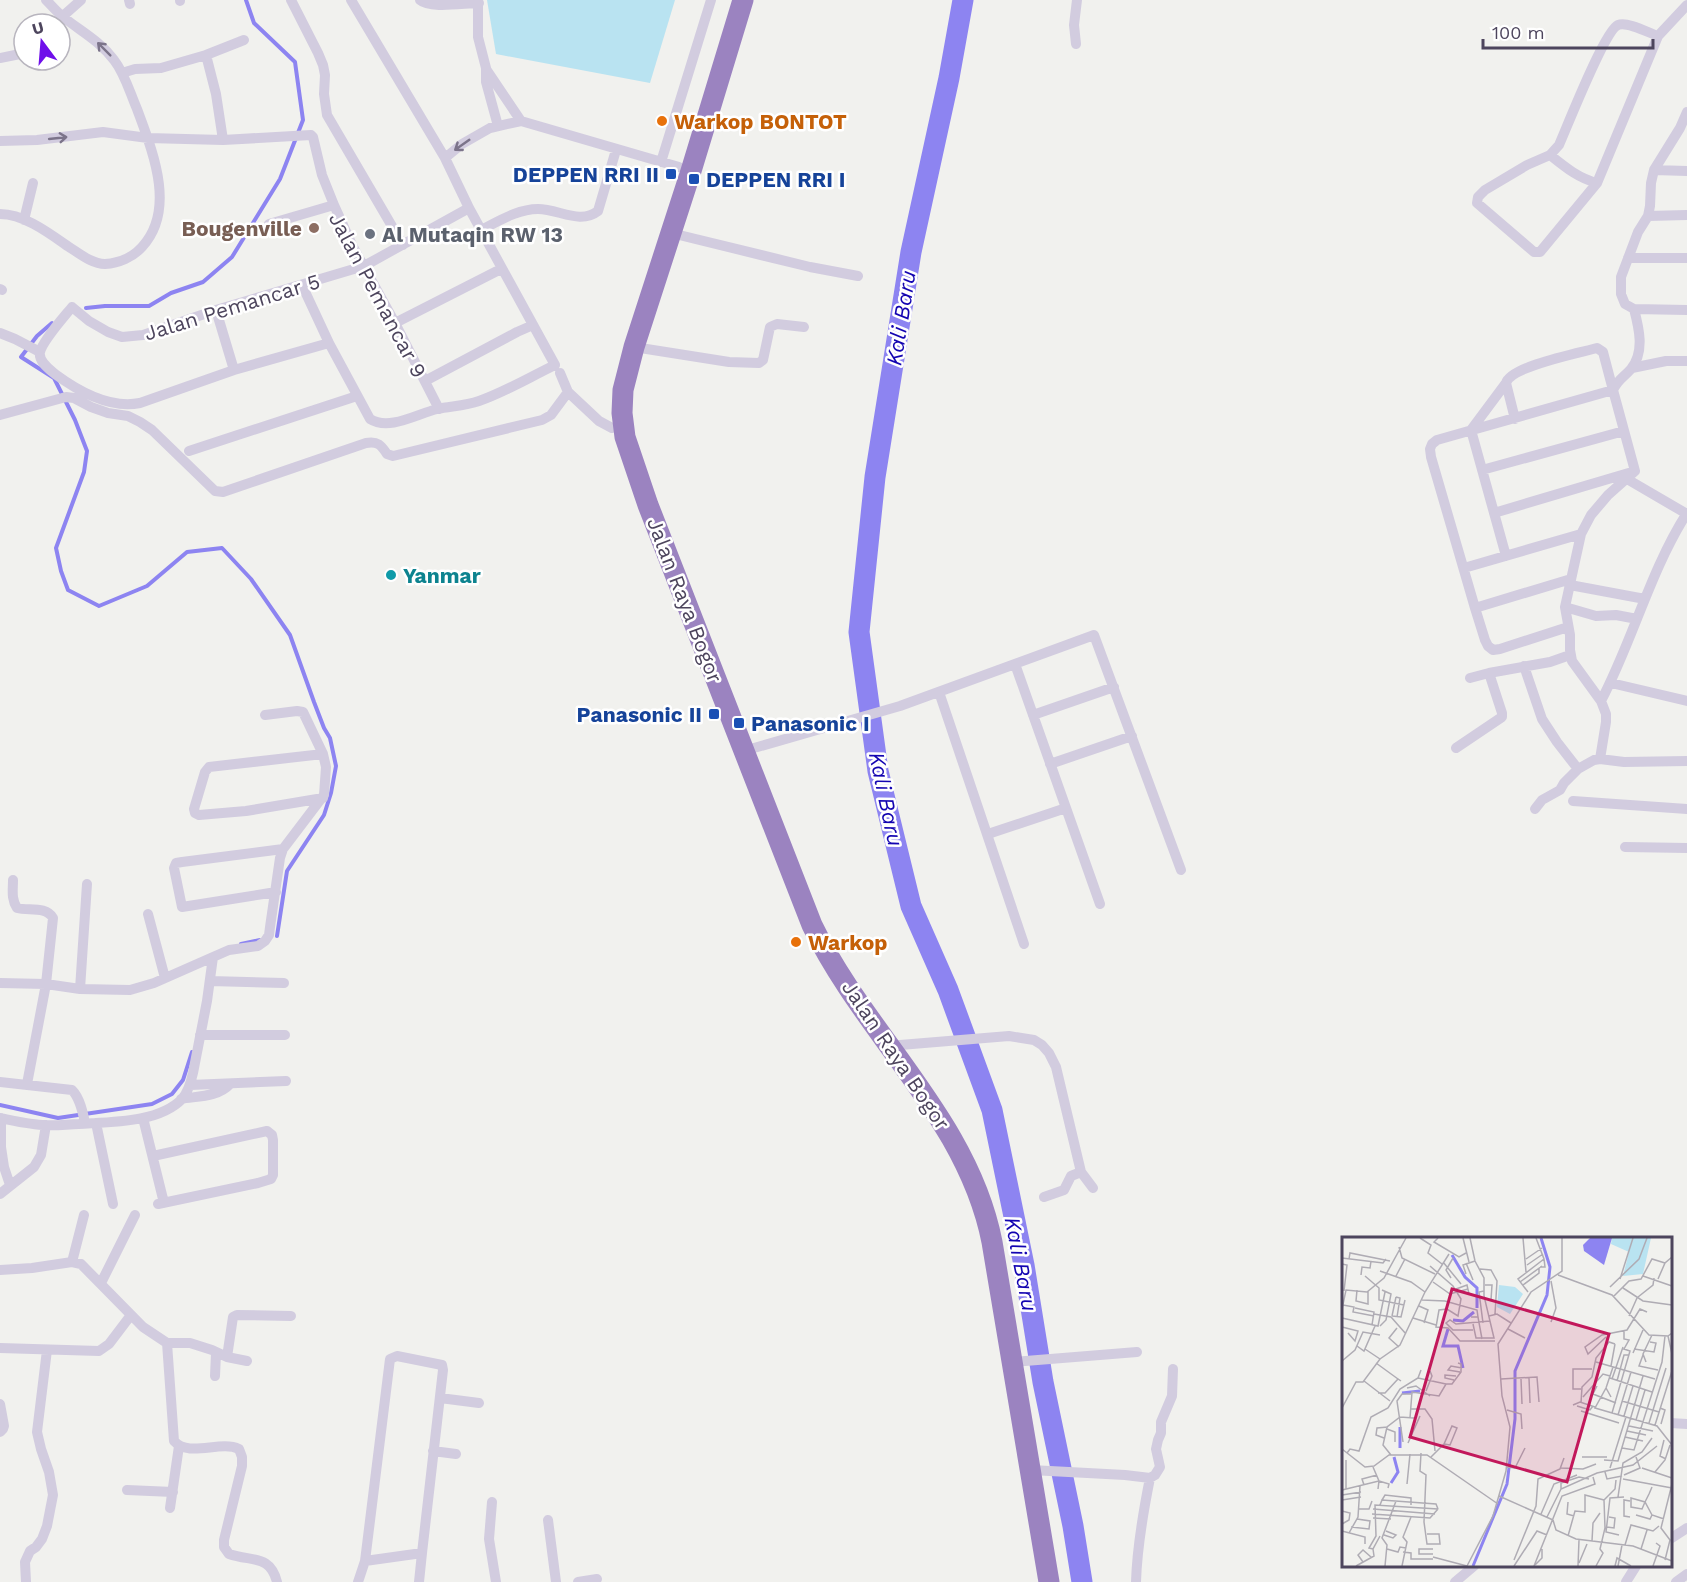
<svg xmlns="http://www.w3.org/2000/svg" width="1687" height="1582" font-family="'Work Sans',sans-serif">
	<rect width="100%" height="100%" fill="#f1f1ee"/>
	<!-- green -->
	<path fill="#b9e3f1" d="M487 0H675L650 83 496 54Z"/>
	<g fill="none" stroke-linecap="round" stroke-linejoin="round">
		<!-- stream -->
		<path stroke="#8d84f1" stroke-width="4" d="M86 308 105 306H149L171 293 203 282 232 257 280 179 303 120 295 62 254 23 246 0
			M52 323 37 336 21 357 54 378 75 420 87 451 84 472 56 548 61 571 68 590 99 606 147 586 187 552 222 548 251 579 290 635 314 702 324 728 330 738 336 766 331 793 324 815 287 871 277 936
			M241 944 260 940
			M0 1105 58 1118 152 1104 172 1094 183 1080 192 1052"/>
		<!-- river -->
		<path stroke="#8d84f1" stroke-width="21" d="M963 0 949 78 911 252 875 477 859 632 878 771 911 906 948 990 992 1110 1024 1265 1043 1382 1073 1526 1082 1582"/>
		<!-- street -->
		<path stroke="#d2ccdf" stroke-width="10" d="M129 0 130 4
			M180 0V1
			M291 0 318 53 323 65 325 75 324 94 327 115 403 245
			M420 0C430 9 464 3 479 3
			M478 0V37L486 68V82L498 126
			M54 24 81 0
			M1658 36C1649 33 1627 21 1618 25 1605 30 1567 127 1559 145L1550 155 1527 165 1485 190 1478 197 1477 203 1534 252H1540L1597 183 1658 36 1687 5
			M1076 44 1074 25 1077 0
			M206 55 216 94 223 140
			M0 58 20 54 24 52
			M486 69 521 121
			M122 73 135 69 161 68 206 55 244 40
			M0 141 37 140 103 132 148 138 223 140 311 135 313 137 322 175 334 205
			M1550 155C1565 167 1578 178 1597 183
			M445 158 462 144 490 128 521 121 679 167
			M661 162 711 0
			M1654 170 1687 171
			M0 214C24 214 49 233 69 247 80 254 92 264 105 264 119 263 133 257 142 247 177 209 152 150 137 109 130 93 125 74 114 60 99 40 80 31 62 16 56 11 51 5 46 0
			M1648 216 1687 215
			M24 220 33 183
			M269 224 334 205 353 247 395 323 439 409
			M481 230C499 221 518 209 538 209 559 209 580 225 598 211L616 150
			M671 233 810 267 858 276
			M1628 258H1687
			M302 285 329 343 370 419C389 431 417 414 437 409 451 406 465 406 479 401 505 392 530 377 555 365L469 208 445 158 351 0
			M0 289 2 290
			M1634 309 1687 310
			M216 310 234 370
			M395 323 501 269
			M0 333 15 339 40 352
			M329 343 234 370 140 403C110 409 78 391 55 374 49 369 38 361 40 352 43 340 64 317 72 307L89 321 108 332 122 337 143 335 216 310 364 266 469 208
			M634 347 729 362 759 363 763 360 770 327 777 324 804 327
			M1632 368 1666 361H1687
			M560 373 568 392 599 421 612 428
			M425 381 517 332 533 325
			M1506 383 1515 419
			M0 415 66 397 74 398 91 407 108 413 128 416 140 422 152 430 215 491 223 492 366 443C378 441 381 445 387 454L393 456 542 420 551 415 568 392
			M189 451 357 396
			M1482 470 1624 431
			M1627 479 1687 514
			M1494 513 1632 472
			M1506 556 1471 430 1506 383C1511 366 1579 353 1597 348L1603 352 1613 390 1437 440 1432 444 1430 449 1431 457 1475 608 1485 640 1488 646 1493 650 1500 649 1568 627
			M1464 568 1581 534
			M1570 585 1645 599
			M1565 607 1596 616 1616 615 1637 619
			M1475 608 1571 579
			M1015 664 1100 904
			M1524 666 1542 719 1557 742 1578 769
			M1470 678 1489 673
			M1611 683 1687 701
			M939 692 1024 944
			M1601 701C1633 640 1650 571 1687 513
			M1033 715 1114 687
			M1456 748 1502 717V713L1489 673 1550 662 1570 655
			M740 752 900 706 1094 635 1181 870
			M1600 759 1606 722V714L1601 701 1572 661 1570 650V635L1565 607 1581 534 1591 515 1608 495 1635 471 1613 390C1618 379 1624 377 1631 369 1645 352 1639 328 1634 309L1625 304 1621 294V277L1638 232 1648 216 1650 206 1651 183 1654 170 1680 128 1687 112
			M1050 764 1132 736
			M323 798 246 811 199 815 195 813 194 809 205 772 209 767 323 754
			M1573 801 1687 809
			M1535 809 1542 800 1560 790 1564 783 1578 769 1594 760 1600 759 1624 762 1687 761
			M988 834 1066 808
			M1625 847 1687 848
			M13 880C13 890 11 899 17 908 29 911 46 906 53 918L46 984 27 1084
			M276 892 182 907 174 868 176 863 182 862 283 849
			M148 914 165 978
			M210 981 284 983
			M0 983 46 984 80 989 130 990 154 983 213 957
			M80 989 87 884
			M200 1035H285
			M888 1046 1009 1036 1034 1040 1042 1045 1049 1053 1056 1067 1081 1172 1093 1188
			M0 1082 72 1090C80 1098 83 1113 85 1123
			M190 1085 286 1081
			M181 1099C198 1096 218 1097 230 1084
			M0 1118C15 1121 31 1125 46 1125 57 1126 68 1124 79 1124 110 1122 159 1123 182 1099 188 1092 191 1082 193 1073L207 1001 213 957 229 950 258 946 265 941 269 935 270 927 280 858 283 849 324 795 326 767 323 754 303 712 297 711 265 715
			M1 1118V1147
			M143 1118 164 1203
			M96 1123 113 1204
			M0 1147H1L4 1167 10 1185
			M153 1156 267 1131 272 1135 273 1140V1175L271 1179 258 1183 158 1204
			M0 1194 34 1167 41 1155 46 1125
			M1044 1197 1064 1190 1071 1176 1081 1172
			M72 1262 84 1215
			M0 1270 32 1268 72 1262 81 1264 143 1327 167 1343 174 1441C189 1458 220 1440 239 1449L242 1457V1466L224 1540V1547L229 1554C252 1562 270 1554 277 1582
			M101 1283 135 1215
			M167 1343H190L212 1350 227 1357 247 1361
			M0 1348 99 1351 109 1344 131 1315
			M227 1357 233 1317 237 1315 291 1316
			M1012 1362 1137 1352
			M215 1376 216 1353
			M440 1398 479 1403
			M0 1404 4 1426 3 1429 0 1432
			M1670 1423 1687 1424
			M433 1451 456 1454
			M1031 1470 1125 1475 1150 1478
			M127 1490 173 1492
			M492 1502 489 1539 496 1582
			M170 1508 179 1446
			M548 1520 556 1582
			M1670 1539 1687 1528
			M26 1582 25 1562 30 1551 36 1547 42 1539 47 1526 53 1495 49 1472 41 1449 37 1432 47 1350
			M358 1582 365 1561 390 1359 397 1356 442 1365 443 1370 422 1553 365 1561
			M419 1582 422 1553
			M578 1582 597 1579
			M1136 1582C1137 1547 1143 1513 1150 1478L1155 1475 1160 1467 1156 1449 1158 1440 1161 1433V1422L1172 1396 1173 1369
			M1455 1582 1474 1566
			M1626 1582 1636 1566
			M1676 1582 1687 1574"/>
		<!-- highway -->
		<path stroke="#9b83c0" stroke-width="21" d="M743 0 691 171 634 347 623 390 622 413 625 437 648 505 812 925C865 1035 968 1119 992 1242L1049 1582"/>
	</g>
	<!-- one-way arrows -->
	<defs><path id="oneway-shaft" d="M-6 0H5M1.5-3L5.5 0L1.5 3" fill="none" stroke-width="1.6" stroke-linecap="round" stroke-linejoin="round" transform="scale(1.5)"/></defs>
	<g stroke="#7c748a">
		<use href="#oneway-shaft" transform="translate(104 49) rotate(-135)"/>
		<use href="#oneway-shaft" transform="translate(58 138) rotate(-6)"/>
		<use href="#oneway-shaft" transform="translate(462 145) rotate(145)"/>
	</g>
	<!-- markers -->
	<g fill="#e8710a" stroke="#fff" stroke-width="2">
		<circle cx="662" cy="121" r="6"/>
		<circle cx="796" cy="942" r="6"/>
	</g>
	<g fill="#1a4fb4" stroke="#fff" stroke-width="2">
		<rect x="665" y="168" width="12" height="12" rx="3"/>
		<rect x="688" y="173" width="12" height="12" rx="3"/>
		<rect x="708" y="708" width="12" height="12" rx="3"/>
		<rect x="733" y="717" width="12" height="12" rx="3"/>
	</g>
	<circle fill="#8d6e63" stroke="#fff" stroke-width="2" cx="314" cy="228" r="6"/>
	<circle fill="#6b7280" stroke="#fff" stroke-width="2" cx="370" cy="234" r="6"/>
	<circle fill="#0f9aa8" stroke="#fff" stroke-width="2" cx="391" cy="575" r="6"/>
	<g text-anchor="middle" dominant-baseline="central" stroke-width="5" stroke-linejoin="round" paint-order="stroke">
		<!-- food labels -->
		<g font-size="21" font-weight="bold" fill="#c56008" stroke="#fff" text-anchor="start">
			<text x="674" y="121">Warkop BONTOT</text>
			<text x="808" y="942">Warkop</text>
		</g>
		<!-- transit labels -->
		<g font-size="21" font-weight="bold" fill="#164399" stroke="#fff" text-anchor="end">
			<text x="659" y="174">DEPPEN RRI II</text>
			<text x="706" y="179" text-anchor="start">DEPPEN RRI I</text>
			<text x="702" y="714">Panasonic II</text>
			<text x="751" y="723" text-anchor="start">Panasonic I</text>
		</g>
		<!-- education labels -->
		<g font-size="21" font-weight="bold" fill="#785e54" stroke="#fff" text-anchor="end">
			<text x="302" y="228">Bougenville</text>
		</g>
		<!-- worship labels -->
		<g font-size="21" font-weight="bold" fill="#5b616d" stroke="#fff" text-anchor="start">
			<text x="382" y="234">Al Mutaqin RW 13</text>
		</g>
		<!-- street labels -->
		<g font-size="21" fill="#4d455d" stroke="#fff">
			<text transform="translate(378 295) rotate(62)">Jalan Pemancar 9</text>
			<text transform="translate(232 307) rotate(-17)">Jalan Pemancar 5</text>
			<text transform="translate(685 600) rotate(69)">Jalan Raya Bogor</text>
			<text transform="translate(896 1055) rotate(56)">Jalan Raya Bogor</text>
		</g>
		<!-- culture labels -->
		<g font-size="21" font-weight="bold" fill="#0d838f" stroke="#fff" text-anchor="start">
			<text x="403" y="575">Yanmar</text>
		</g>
		<!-- water labels -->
		<g font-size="22" font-style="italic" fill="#1304b1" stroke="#fff">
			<text transform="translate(901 318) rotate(-81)">Kali Baru</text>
			<text transform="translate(886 799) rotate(78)">Kali Baru</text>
			<text transform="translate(1021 1264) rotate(79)">Kali Baru</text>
		</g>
	</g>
	<!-- overview -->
	<g transform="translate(1342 1237)">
		<rect width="330" height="330" fill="#f1f1ee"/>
		<path d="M270 1H309L301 37 281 39 287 15 269 7ZM157 48 173 50 181 57 168 77 155 70Z" fill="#b9e3f1"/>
		<path d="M248 1H270L262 28 242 14 241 8Z" fill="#8d84f1"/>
		<path fill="none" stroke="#8d84f1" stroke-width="3" d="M110 18 123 40 135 51V71M111 83 121 84 132 75M106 92 101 109H116L121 131M60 156 78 154M58 190V211M49 246 56 235 52 220M131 329 165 247 173 182V134L205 58 208 30 199 1"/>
		<path fill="none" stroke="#afacb4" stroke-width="1.5" d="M78 1 89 8 86 16 100 27M96 1 92 5 117 20 124 16M121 1 127 25M128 1 133 24 142 41V59L152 101H134L131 87M181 1 184 35M194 1 202 22 203 30H198M57 10 60 21 93 37M0 21 41 26 44 22M7 22 8 16 48 24M184 22 200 11M101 25 119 47M124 26 131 43M0 27 5 28 2 54M185 28 201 17M88 29 111 49 119 62 116 79 105 72 97 73 94 90 106 91 118 104H153M138 32 149 33 155 44 153 77M38 34 69 45 83 55M124 37 121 28 133 24M19 38 20 30 28 31 29 24M216 38 270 58 307 98 326 99 330 96M23 39 37 51V63L62 68M54 39 63 22M301 39 330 49M109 41 104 33 111 21M278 42 291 1M316 42 323 26 330 20M209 44 214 71 209 85M91 45 108 57 126 52M178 45 200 29M143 48H150L149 63 155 65M181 48 197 36V31M268 50 297 22 305 1M281 51 301 64 330 68M114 52 125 48 127 57M15 53 14 64 26 67V54M186 55 176 42 202 22M54 60 58 61 55 80M271 60 287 44 299 42 310 22 323 26M296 60 311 48 312 41M80 63 103 64 135 73 136 80M1 68 12 70 11 75 32 79M77 69 86 73 82 86M13 71 32 75 30 88M0 72 4 53 25 55 42 41 64 1M32 77 49 80 64 97M50 79 59 80 63 63M50 79 54 60M147 79 155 77 169 86M287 79 295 61M129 80H136L140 102M0 81 36 89 43 55M71 81 94 88M141 86 137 55 142 54M38 89 44 83 49 57 40 53M0 90 16 94 13 104 6 96M55 91 47 101 57 110M166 92 183 101M131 93H111L104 86 108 83 114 87 148 84M326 99 330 117M264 100 246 117 243 110 260 98 285 93 298 72 305 75M15 109 22 114 33 89M23 112 38 122M292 112 312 115 314 106 308 105M291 116 301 93M301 118 297 129 316 133M0 124 13 113 21 95 38 98M254 125 313 142M304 125 301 117 310 98M34 126 56 142M269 129 273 107M118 135 106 133 109 129 120 131M76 141 104 147M187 141 188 166M268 141 310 155M159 142 195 140 197 165M179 142 180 167M270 142 281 110M112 143 103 141V138L114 139M22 144 48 164M275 144 282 118H287M255 149 251 157 274 166M65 151 74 149 88 159M264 151 271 130M239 152H231V132H250M84 154 90 139 88 134M36 156H43L56 142 59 144M241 160 261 137 268 139M269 160 264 151 253 171 315 189 330 208M280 164 317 175M239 166 240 150 250 140 254 121 267 105 273 107M231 168 238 165 253 170M235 169 248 173 251 169M0 171 14 145H21L38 122 58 108 83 55 107 17M318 171 323 173 319 187M68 172H83L90 182 93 214M165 173 179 177 180 192M239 174 277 186M270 176 288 114 282 112 287 103 282 102V94M276 178 289 135M282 179 291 149M68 181 70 155 97 159 104 147H110L119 135V127L116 126M294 183 303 153M307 186 324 131M313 188 330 134M287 189 311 194M45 192 53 195V205M285 194 304 198M283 200 301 204M42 201 34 198 35 191 46 190M322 203 318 219 324 222M61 205 55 164 60 157H69M66 206 78 179M280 211 292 213 320 125 323 99M0 212 23 230 32 229 47 218H85L156 267M5 216 8 212 17 214 29 180 46 171 58 152 76 141 79 133M79 216 78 234 84 238 82 285 85 307H98L97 297H85M49 218 41 208 45 190 58 180 72 181M89 220 102 207 110 189 115 191 108 208 102 207M240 220H265M4 223V252M262 223 276 224 301 139M165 230 173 231 183 211M219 231 241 232 254 227M268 231 284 180M300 231 330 241M263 235 265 242 280 239M313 235 323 223 328 208M282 238 298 231 294 220M281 242 330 251M65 247 68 217M22 248 20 242 35 238M310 250 307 257 303 265 300 272 289 270V261L303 265 310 278 322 282M36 252 37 244 47 247 46 251M219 252V246L237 240 247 242M0 253 37 244 31 230M0 258 19 255M157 259 211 283M276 260 281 226 300 215 310 201M0 263 19 260M40 263 43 258 69 261V268M262 263 273 252 274 243M226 265 225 277 232 279M38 268 40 263 94 267 96 272M17 272H27L30 264M31 272 93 277M0 274 8 276 7 283 0 287M30 277 88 281 96 272M199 277 212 247 235 238M294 278 308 282 310 278M205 280 219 252 255 236 291 228 315 209M288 280 282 279V263L288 264M31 281 49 282M211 283 214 293 234 302 291 309 330 324M9 290 27 292 28 284 15 282M265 290 272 291 273 281 267 280M0 294 23 300V307M7 296 16 280 18 249M42 298 51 301 54 298 44 294M277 298 264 295 268 261 282 260M226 299 233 274 243 275V258L262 263M250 304 251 286 258 276M283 308 289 288 311 294 317 289M31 312 27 311 34 299 33 268 96 272M45 312 56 315 58 310 64 311M299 312 305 293M61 315 69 316V322H91M91 317H77V312H91M91 320 125 329M172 323 194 269 196 242 218 232 222 221M323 323 328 303 319 291 330 247M21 325 16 318 21 313 29 320M237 326 245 307M193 328 200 321V312M14 329 32 319 31 312 38 299M43 329 45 308 40 301 54 264M60 329 65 305 61 300 69 280M125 329 151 279 164 234 168 190 160 159 156 107 189 55 220 34V1M172 329 195 294 205 298M192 329 220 259 253 247 251 240M236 329 237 303M254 329 261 316 258 312 263 291 262 263M273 329 275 321 289 329M276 329 280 308M311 329 318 309 314 306"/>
		<path fill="#c2185b" fill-opacity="0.15" stroke="#c2185b" stroke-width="3" d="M110 52 267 97 225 245 68 200Z"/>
		<rect width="330" height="330" fill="none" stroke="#4d455d" stroke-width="3"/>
	</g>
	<!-- north arrow -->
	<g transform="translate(42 42) rotate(344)"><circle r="28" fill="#ffffff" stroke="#b8b5be" stroke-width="1.5"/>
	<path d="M0-4.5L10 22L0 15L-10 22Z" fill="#6f0fea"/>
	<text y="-9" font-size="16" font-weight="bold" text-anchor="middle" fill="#4d455d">U</text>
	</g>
	<!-- scale -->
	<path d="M1483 39v9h170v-9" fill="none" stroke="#4d455d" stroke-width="3"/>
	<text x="1492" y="39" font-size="18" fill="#4d455d" stroke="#ffffff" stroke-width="4.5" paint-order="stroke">100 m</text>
</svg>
